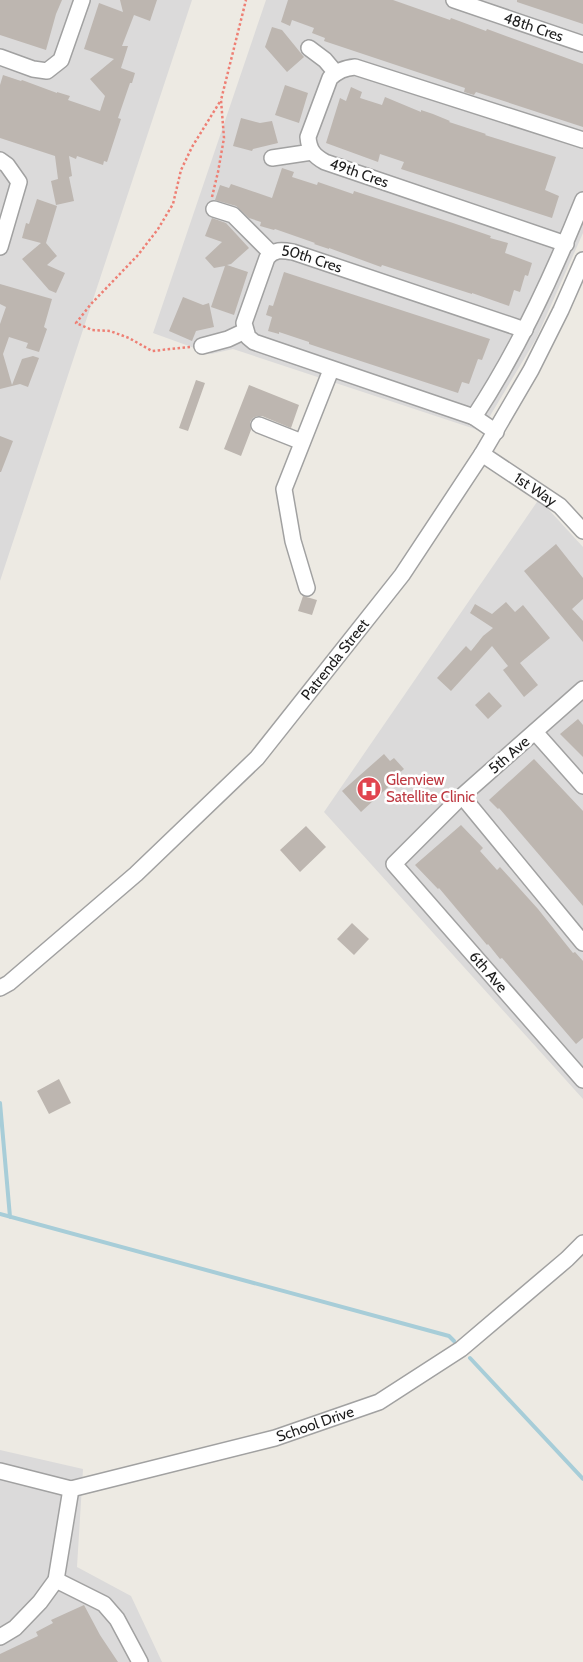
<svg xmlns="http://www.w3.org/2000/svg" width="583" height="1662" font-family="Cabin,sans-serif">
	<rect width="100%" height="100%" fill="#edeae3"/>
	<!-- residential -->
	<path fill="#dbdada" d="M0 0H192L0 581Z
		M266 0H583V233L536 339 481 431 233 349 211 354 153 333Z
		M539 499 583 547V1099L324 812Z
		M0 1450 83 1469 77 1567 131 1596 162 1662H0Z"/>
	<g fill="none" stroke-linecap="round" stroke-linejoin="round">
		<!-- stream -->
		<path stroke="#a7cdd8" stroke-width="4" d="M0 1103 10 1217
			M0 1214 449 1336 454 1341
			M470 1358 583 1479"/>
	</g>
	<!-- building -->
	<path fill="#bdb6b0" d="M0 0H62L56 14 46 50 0 35Z
		M120 0H157L150 21 134 15 122 46H128L121 68 135 73 132 83H130L118 118 121 119 107 162 104 161 103 165 77 156 76 159 69 156 72 176 69 177 74 201 56 205 51 181 58 179 55 156 0 138V85L3 75 21 81 22 80 57 93V92L70 96 68 100 100 111 105 96 90 79 114 59 84 49 99 3 123 12Z
		M288 0H393L450 20 451 18 486 31 487 29 583 64V127L476 92 474 95 464 92 465 88 324 41 325 38 312 33 314 28 292 20 290 26 281 22Z
		M517 0H583V24L517 2Z
		M272 27 282 30 304 57 287 72 265 47Z
		M285 85 308 93 299 123 275 115Z
		M351 87 362 92 360 98 382 105 385 97 421 112V110L433 114 450 121 449 122 486 134 485 135 556 157 545 190 559 196 552 218 401 169 404 162 380 154 378 162 326 143 340 98 346 101Z
		M241 118 260 123 272 121 278 143 253 149 252 151 233 146Z
		M282 168 294 172 292 177 317 185 318 182 353 194 354 191 453 223 491 236 490 238 508 243 505 253 532 263 528 276 525 275 520 292 514 290 509 306 472 293V294L382 265 381 267 329 248V249L314 244 315 243 275 229 274 230 260 226 261 222 249 218 236 206 215 200 220 185 229 188 231 184 272 198Z
		M37 199 57 206 46 243 57 256 47 265 65 273 56 293 49 290 22 259 41 243 22 238 26 223 29 224Z
		M212 218 226 223 249 248 231 264 227 265 248 272 234 315 211 307 225 266 214 268 205 258 222 242 205 236Z
		M284 272 490 339 482 360 478 359 469 384 462 382 458 393 321 348 309 344V342L279 332V334L268 331 272 317 266 315 269 305 273 306Z
		M0 284 52 299 44 327 47 329 39 352 26 348 28 343 9 337 3 354 12 385 22 359 33 356 39 358 28 387 20 384 0 389V324L6 307 0 304Z
		M183 297 203 305 209 303 214 327 196 331 192 341 169 331Z
		M196 380 205 383 188 431 179 428Z
		M249 385 299 405 291 428 262 416H257L253 418 250 422 251 430 241 456 224 449Z
		M0 436 13 441 1 472H0Z
		M556 544 583 578V599L572 609 583 621V642L524 571Z
		M303 596 317 600 312 615 298 611Z
		M506 602 515 612 523 605 550 638 520 663 538 685 524 697 503 670 508 666 492 646 451 691 437 678 466 646 471 651 483 636 493 628 470 613 475 604 492 614Z
		M489 692 502 706 488 719 475 705Z
		M578 719 583 725V757L560 734Z
		M384 754 390 761 394 758 404 769 396 776 398 778 361 812 342 791Z
		M534 759 583 811V906L499 808 498 809 489 800Z
		M461 825 483 848 480 851 497 870 500 867 538 909 573 953 575 952 583 961V1038L576 1044 502 958 500 959 488 944 487 945 439 888 438 889 415 865Z
		M306 826 326 847 300 872 280 850Z
		M352 923 369 939 354 955 337 939Z
		M59 1079 71 1103 49 1114 37 1091Z
		M84 1605 100 1635 118 1662H0V1654L38 1636 36 1632 53 1623 51 1620Z"/>
	<g fill="none" stroke-linecap="round" stroke-linejoin="round">
		<defs>
			<g id="minor">
				<path id="s1" d="M454 0 583 44"/>
				<path d="M309 48 325 60 336 73"/>
				<path d="M0 57 33 69 47 71 61 60 82 0"/>
				<path d="M272 158 312 152"/>
				<path d="M0 160 7 165 19 182 0 247"/>
				<path d="M214 209 233 215 271 253"/>
				<path d="M566 244 325 162C314 156 309 150 308 137L330 78C338 71 344 68 355 67L583 140"/>
				<path d="M202 346 228 339 245 331"/>
				<path id="s2" d="M474 417 254 342 248 337 244 323 267 258C274 249 282 250 293 252L525 330"/>
				<path d="M259 425 302 442"/>
				<path d="M496 432 474 417C519 349 553 275 583 200"/>
				<path id="s3" d="M482 454 560 506 583 531"/>
				<path d="M307 588 293 541 284 489 331 370"/>
				<path id="s4" d="M583 689 462 796 394 864 583 1080"/>
				<path d="M535 732 583 786"/>
				<path d="M462 796 583 943"/>
				<path id="s5" d="M0 988 9 983 136 874 257 758 402 575 482 454 531 370 561 310 583 260"/>
				<path id="s6" d="M0 1471 71 1489 275 1438 379 1402 461 1349 567 1259 583 1243"/>
				<path d="M56 1580 104 1604 117 1619 140 1662"/>
				<path d="M0 1637 15 1628 40 1602 56 1580 71 1489"/>
			</g>
		</defs>
		<!-- minor casing -->
		<use href="#minor" stroke="#a1a1a1" stroke-width="18"/>
		<!-- path -->
		<path stroke="#ee7f74" stroke-width="2.5" stroke-dasharray="2.5 2.5" stroke-linecap="butt" d="M212 197 218 172 224 138 221 100 246 0
			M190 347 152 351 129 338 110 331 92 330 76 323 91 304 138 255 158 229 173 204 181 170 192 147 221 100"/>
		<!-- minor -->
		<use href="#minor" stroke="#fff" stroke-width="15"/>
	</g>
	<!-- icons -->
	<defs>
		<symbol id="hospital-disc" viewBox="-11 -11 22 22"><circle r="9.5" fill="#e0444e" stroke="#fff"/><path d="M-5-5h3v3.5h4V-5h3V5h-3V1.5h-4V5h-3Z" fill="#fff"/></symbol>
	</defs>
	<g fill-rule="evenodd">
		<use href="#hospital-disc" x="355" y="775" width="28" height="28"/>
	</g>
	<g text-anchor="middle" dominant-baseline="central" stroke-width="5" stroke-linejoin="round" paint-order="stroke">
		<!-- street labels -->
		<g font-size="15" fill="#1d1d1d" stroke="#fff">
			<text stroke="none"><textPath href="#s1" startOffset="84">48th Cres</textPath></text>
			<text transform="translate(359 173) rotate(19)">49th Cres</text>
			<text stroke="none"><textPath href="#s2" startOffset="372">50th Cres</textPath></text>
			<text stroke="none"><textPath href="#s3" startOffset="64">1st Way</textPath></text>
			<text stroke="none"><textPath href="#s5" startOffset="471">Patrenda Street</textPath></text>
			<text transform="translate(509 755) rotate(-41)">5th Ave</text>
			<text stroke="none"><textPath href="#s4" startOffset="401">6th Ave</textPath></text>
			<text stroke="none"><textPath href="#s6" startOffset="326">School Drive</textPath></text>
		</g>
		<!-- health labels -->
		<g font-size="15" fill="#be3a42" stroke="#fff" text-anchor="start">
			<text x="386" y="780">Glenview<tspan x="386" dy="17">Satellite Clinic</tspan></text>
		</g>
	</g>
</svg>
